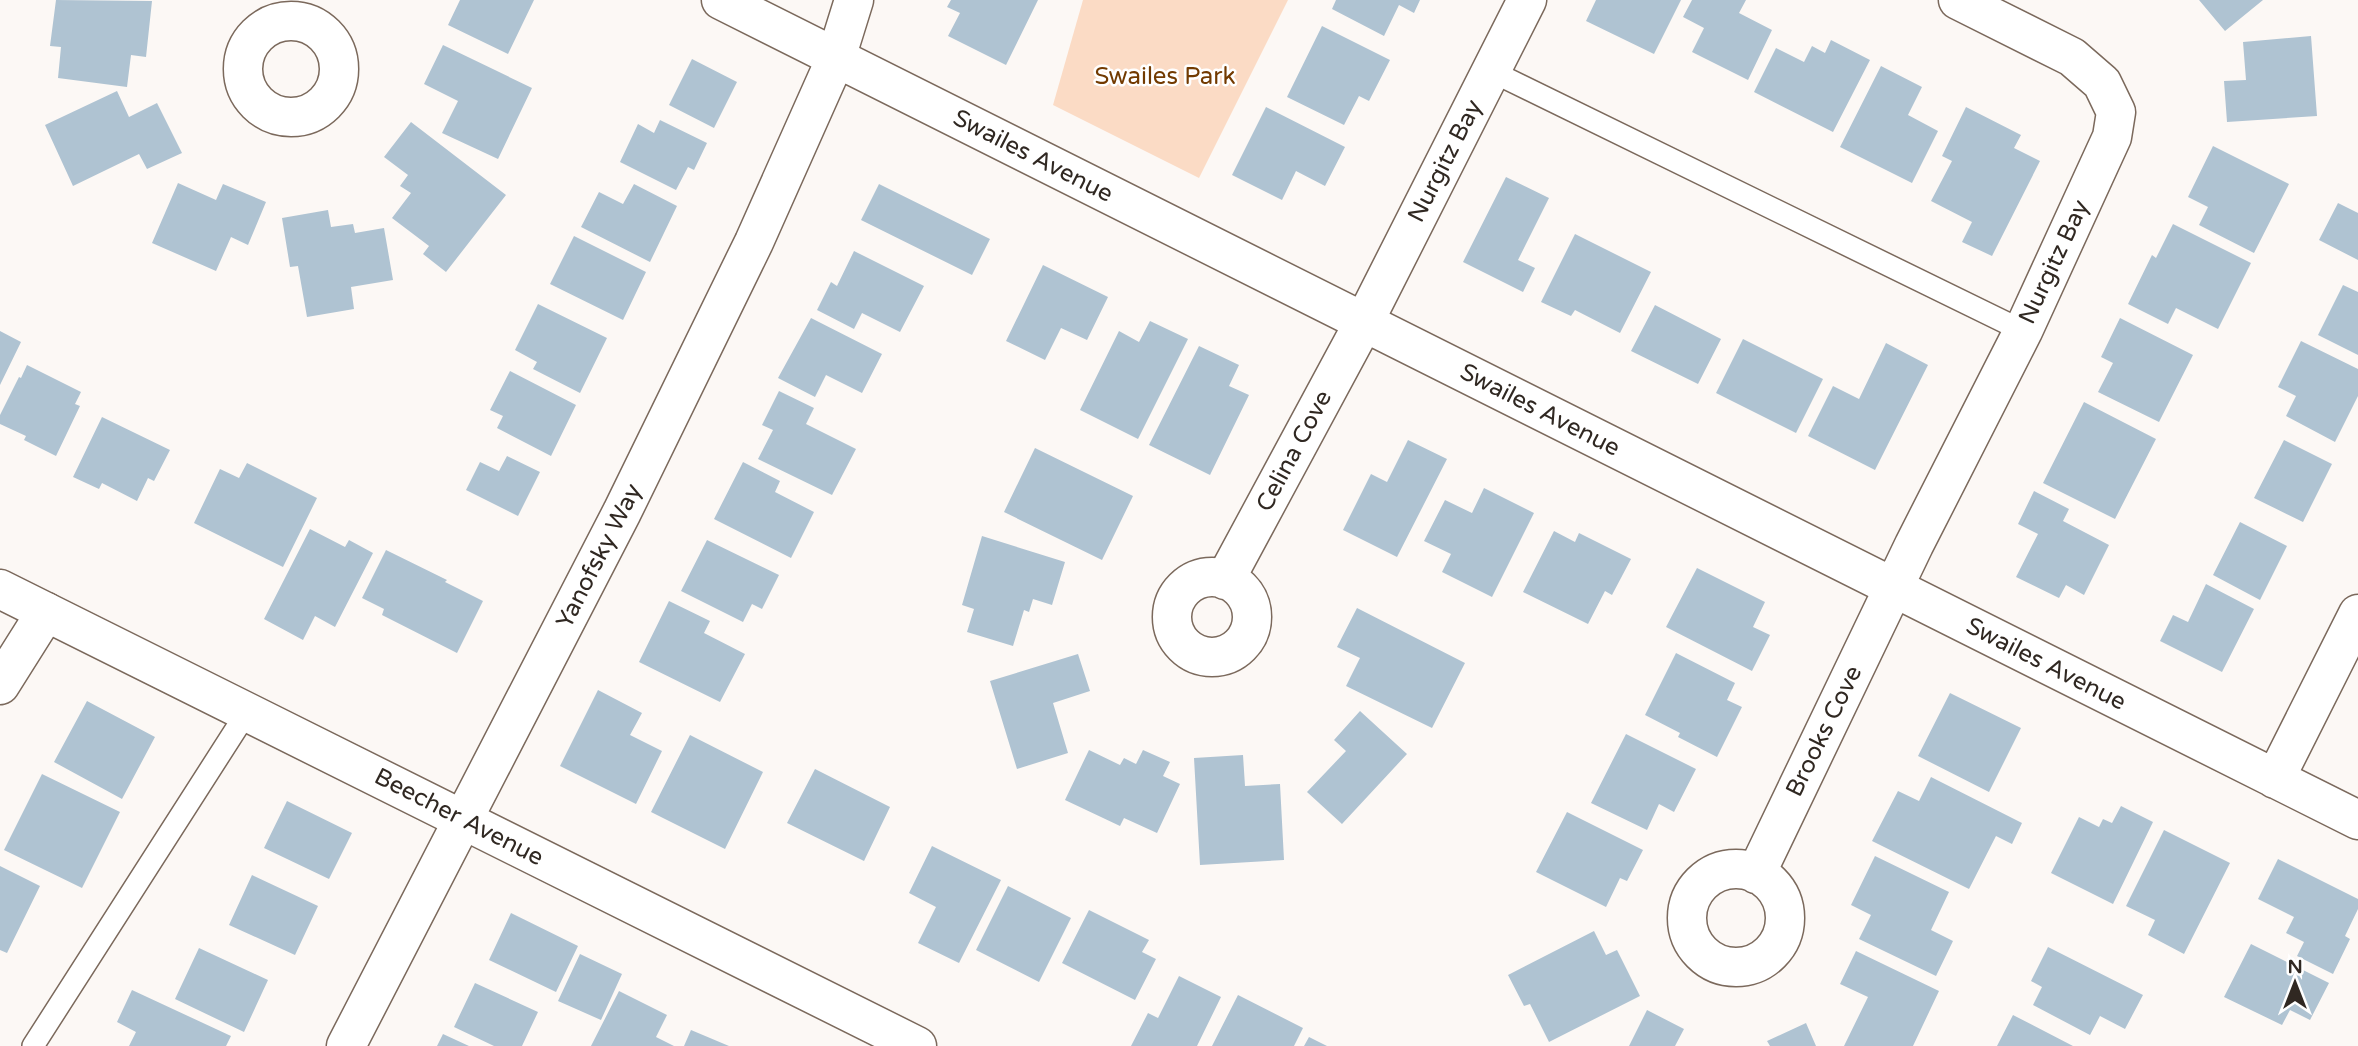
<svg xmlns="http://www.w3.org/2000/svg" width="2358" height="1046" font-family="'Varela Round',sans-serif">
	<rect width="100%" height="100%" fill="#fcf8f5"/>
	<!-- green -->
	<path fill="#fbdbc5" d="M1083 0H1288L1199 178 1053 105Z"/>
	<!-- building -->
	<path fill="#afc3d2" d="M56 0 152 1 146 57 131 55 127 87 58 78 61 47 50 46Z
		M460 0H534L508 54 448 25Z
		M951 0H1038L1006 65 948 36 960 13 947 7Z
		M1336 0H1420L1414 13 1399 5 1384 36 1332 9Z
		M1596 0H1681L1654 54 1586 21Z
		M1692 0H1746L1739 13 1772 30 1748 80 1692 52 1704 28 1683 17Z
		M2199 0H2263L2225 31Z
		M1322 26 1390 60 1369 101 1359 96 1344 125 1287 97Z
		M2311 36 2317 116 2227 122 2224 81 2246 80 2243 42Z
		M1831 40 1870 60 1833 132 1754 92 1776 48 1804 62 1812 46 1825 53Z
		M443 45 532 88 498 159 442 133 458 101 424 84Z
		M692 59 737 82 714 128 669 105Z
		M1881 66 1922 87 1908 115 1938 131 1912 183 1840 147Z
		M117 91 129 117 157 103 182 153 147 169 139 154 73 186 45 125Z
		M1266 107 1345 147 1325 186 1296 171 1282 200 1232 175Z
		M1966 107 2021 135 2014 148 2040 161 1992 256 1962 242 1972 222 1931 201 1952 161 1942 156Z
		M660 120 707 143 694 170 688 167 676 190 620 162 638 124 654 133Z
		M411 122 506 195 446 272 423 254 429 246 392 218 411 193 400 186 408 175 384 157Z
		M2213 146 2289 184 2254 253 2199 225 2208 207 2188 197Z
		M1506 177 1549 198 1518 260 1535 268 1523 292 1463 262Z
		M178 183 216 200 223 184 266 202 248 245 231 237 216 271 152 243Z
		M634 184 677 206 650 262 581 227 599 192 623 204Z
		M879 184 990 239 972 275 861 220Z
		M2338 203 2358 213V260L2319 240Z
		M328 210 331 227 353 224 355 233 384 228 393 280 351 287 354 309 307 317 298 266 290 267 282 218Z
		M2173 224 2251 263 2218 329 2176 308 2168 324 2128 304 2152 255 2156 258Z
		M1575 234 1651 272 1620 333 1575 310 1571 316 1541 302Z
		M574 236 646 272 623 320 550 284Z
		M854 251 924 286 900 332 862 313 854 329 817 310 831 282 837 286Z
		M1043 265 1108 297 1087 340 1061 328 1045 360 1006 341Z
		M2343 285 2358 292V355L2318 335Z
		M538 304 607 338 580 393 533 369 537 362 515 350Z
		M1655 305 1721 339 1698 384 1631 351Z
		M811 318 882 354 862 393 826 375 815 397 778 378Z
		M2120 318 2193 355 2159 422 2098 392 2113 363 2101 357Z
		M1150 321 1188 339 1138 439 1080 410 1119 331 1139 342Z
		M0 331 21 342 0 385Z
		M1743 339 1823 379 1796 433 1716 393Z
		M2301 341 2358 369V396L2335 442 2286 416 2296 396 2278 387Z
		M1886 343 1928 365 1875 470 1808 436 1833 386 1859 399Z
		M1199 346 1239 365 1229 386 1249 395 1210 475 1149 445Z
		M27 365 81 392 75 404 80 406 56 456 24 440 26 436 0 424V415L19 377 21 378Z
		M510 371 576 405 551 456 497 428 503 416 490 410Z
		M779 391 814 408 806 424 856 449 832 495 758 459 773 430 762 425Z
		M2084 402 2156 439 2115 519 2043 483Z
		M102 417 170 450 154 481 148 478 137 501 102 483 99 489 73 477Z
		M1408 440 1447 459 1397 557 1343 530 1371 474 1387 482Z
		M2284 440 2332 464 2303 522 2254 498Z
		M1035 448 1133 496 1102 560 1004 512Z
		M507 456 540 472 518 516 466 490 480 462 499 471Z
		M743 462 780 481 775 492 814 512 791 558 714 519Z
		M247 463 317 498 283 567 194 523 220 469 239 478Z
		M1484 488 1534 513 1492 597 1442 572 1451 554 1424 541 1445 500 1472 513Z
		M2034 491 2069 509 2063 521 2109 545 2084 595 2066 585 2059 598 2016 577 2038 534 2018 524Z
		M2240 522 2287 546 2260 600 2213 575Z
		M310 529 345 547 349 540 373 553 335 627 315 616 303 640 264 619Z
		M1554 531 1575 542 1579 533 1631 559 1612 595 1605 591 1588 624 1523 592Z
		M982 536 1065 562 1052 605 1033 599 1029 612 1024 610 1013 646 967 632 974 609 962 605Z
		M707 540 779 575 762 609 752 604 743 622 681 591Z
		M386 550 447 580 445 582 483 601 457 653 382 615 384 609 362 598Z
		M1697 568 1765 602 1753 627 1770 635 1752 671 1666 627Z
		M2206 584 2254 609 2222 672 2160 641 2173 615 2188 622Z
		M669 601 710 621 704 633 745 654 720 702 639 662Z
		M1357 608 1465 663 1432 728 1346 686 1360 658 1337 647Z
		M1676 653 1735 683 1727 700 1742 707 1717 757 1678 737 1680 733 1645 715Z
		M1078 654 1090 691 1053 703 1068 753 1017 769 990 681Z
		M598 690 642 713 630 735 662 751 636 804 560 766Z
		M1950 693 2021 728 1989 792 1918 756Z
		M87 701 155 737 122 799 54 762Z
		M1360 711 1407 754 1342 824 1307 792 1346 751 1334 740Z
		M1626 734 1696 769 1674 812 1659 804 1647 830 1591 803Z
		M690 735 763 772 725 849 651 812Z
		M1089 750 1120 765 1124 758 1136 764 1143 750 1170 762 1163 776 1180 784 1157 833 1124 818 1120 826 1065 800Z
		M1243 755 1245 786 1280 784 1284 860 1200 865 1194 758Z
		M815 769 890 807 864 861 787 823Z
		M42 774 120 812 82 888 4 850Z
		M1931 777 2022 823 2012 844 1996 836 1969 889 1872 841 1898 791 1919 801Z
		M287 801 352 833 329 879 264 848Z
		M2121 806 2153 822 2113 904 2051 873 2079 817 2099 827 2103 819 2112 823Z
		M1567 812 1643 850 1627 881 1620 878 1606 907 1536 872Z
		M2164 830 2230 863 2184 954 2148 935 2155 920 2126 906Z
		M932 846 1001 880 959 963 918 943 936 907 909 893Z
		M1875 856 1949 892 1931 930 1953 941 1936 976 1859 939 1871 915 1851 905Z
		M2278 859 2358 899V909L2345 936 2350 939 2333 974 2297 956 2304 942 2286 933 2294 917 2258 899Z
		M0 866 40 886 7 953 0 950Z
		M252 875 318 906 295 955 229 925Z
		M1008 886 1071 918 1039 982 976 950Z
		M1089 910 1149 940 1142 952 1156 959 1135 1000 1062 963Z
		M511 913 578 946 556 992 489 960Z
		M1594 931 1606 955 1617 950 1640 996 1549 1042 1530 1004 1524 1006 1508 975Z
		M2251 944 2329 983 2310 1020 2290 1010 2282 1025 2224 997Z
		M2048 947 2143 995 2125 1029 2100 1016 2090 1035 2033 1005 2042 987 2031 981Z
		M199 948 268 980 244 1032 175 999Z
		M1856 951 1939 991 1913 1046H1844L1868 997 1840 984Z
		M580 954 622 974 601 1020 558 1001Z
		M1179 976 1221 997 1197 1046H1131L1148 1013 1158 1018Z
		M475 983 538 1012 522 1046H494L454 1027Z
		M132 990 231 1036 226 1046H129L136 1032 117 1022Z
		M619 991 667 1015 656 1037 674 1046H591Z
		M1238 995 1303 1028 1294 1046H1212Z
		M1647 1010 1684 1029 1675 1046H1629Z
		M2013 1015 2073 1046H1997Z
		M1806 1023 1816 1046H1770L1767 1041Z
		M691 1030 729 1046H684Z
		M443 1034 469 1046H437Z
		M1309 1037 1327 1046H1304Z"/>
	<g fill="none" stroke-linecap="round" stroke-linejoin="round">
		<defs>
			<path id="service" d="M1491 71 2023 331
				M33 1046 247 712"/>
			<path id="minor" d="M721 0 2358 820
				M243 69a48 48 0 1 1 96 0a48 48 0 1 1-96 0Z
				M1172 617a40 40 0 1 1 80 0a40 40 0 1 1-80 0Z
				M1225 580 1364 322 1527 0
				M0 685 46 612
				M2275 779 2358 614
				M1687 918a49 49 0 1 1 98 0a49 49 0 1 1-98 0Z
				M1756 874 1914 545 2023 331 2112 137 2116 112 2102 83 2072 57 1958 0
				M346 1046 622 512 754 242 836 58 854 0"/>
			<path id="tertiary" d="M0 589 917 1046"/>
		</defs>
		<!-- service casing -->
		<use href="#service" stroke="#7b695c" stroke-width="24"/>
		<!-- minor casing -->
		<use href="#minor" stroke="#7b695c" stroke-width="41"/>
		<!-- tertiary casing -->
		<use href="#tertiary" stroke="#7b695c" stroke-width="41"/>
		<!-- service -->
		<use href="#service" stroke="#fff" stroke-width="21"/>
		<!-- minor -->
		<use href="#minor" stroke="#fff" stroke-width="38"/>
		<!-- tertiary -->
		<use href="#tertiary" stroke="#fff" stroke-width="38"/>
	</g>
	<g text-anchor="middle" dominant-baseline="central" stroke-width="5" stroke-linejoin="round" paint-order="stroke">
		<!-- park labels -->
		<g font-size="24" fill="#723a00" stroke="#fff">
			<text x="1165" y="76">Swailes Park</text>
		</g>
		<!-- street labels -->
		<g font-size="24" fill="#302822" stroke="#fff">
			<text transform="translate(1033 156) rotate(27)">Swailes Avenue</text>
			<text transform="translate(1445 161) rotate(-63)">Nurgitz Bay</text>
			<text transform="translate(2054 262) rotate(-65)">Nurgitz Bay</text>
			<text transform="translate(1540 410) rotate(27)">Swailes Avenue</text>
			<text transform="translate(1294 451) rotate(-62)">Celina Cove</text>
			<text transform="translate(599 556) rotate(-63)">Yanofsky Way</text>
			<text transform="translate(2046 664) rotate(27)">Swailes Avenue</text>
			<text transform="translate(1824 731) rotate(-64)">Brooks Cove</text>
			<text transform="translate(459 817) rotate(27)">Beecher Avenue</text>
		</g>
	</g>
	<!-- north arrow -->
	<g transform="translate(2295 983)" stroke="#ffffff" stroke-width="5" paint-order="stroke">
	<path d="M0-5L12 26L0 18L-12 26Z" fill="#302822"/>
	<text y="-10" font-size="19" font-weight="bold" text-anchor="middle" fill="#302822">N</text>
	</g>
</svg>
